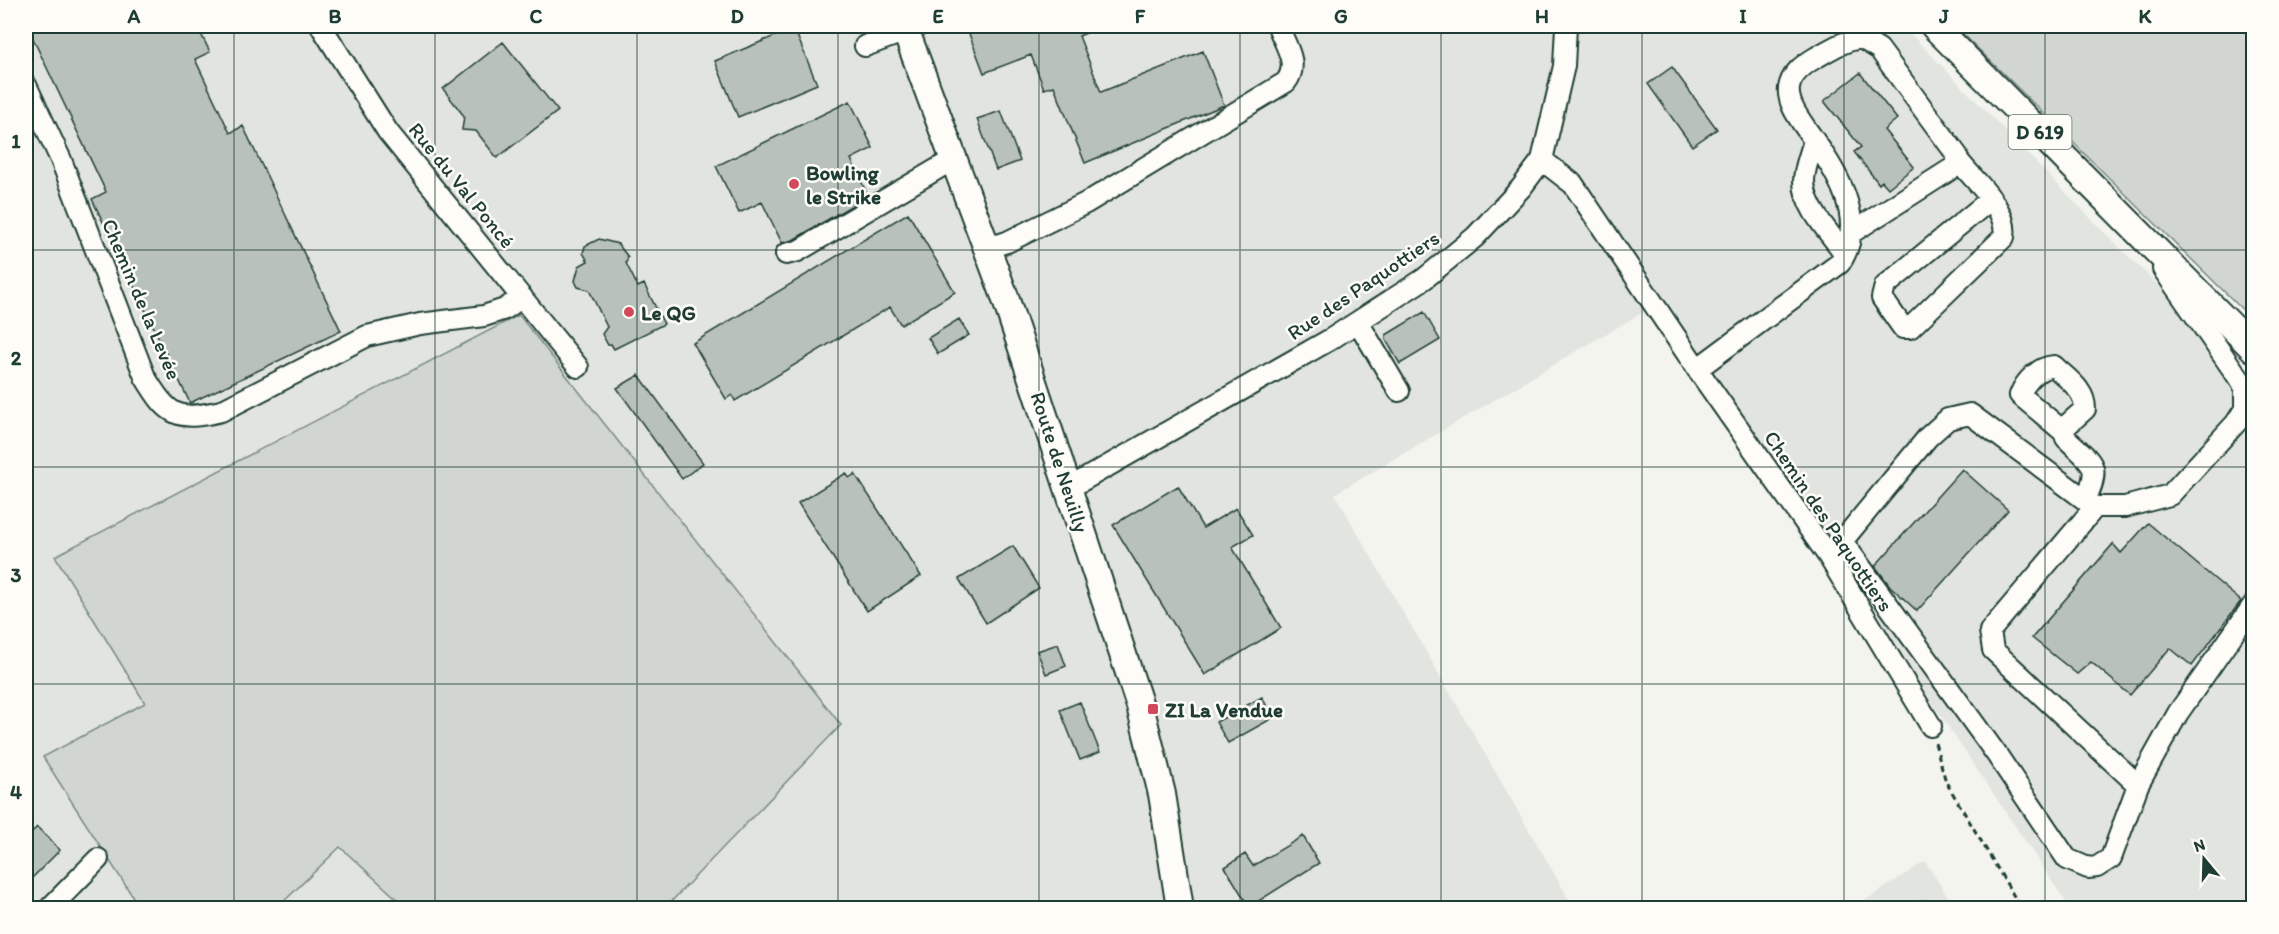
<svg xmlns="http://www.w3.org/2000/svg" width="2279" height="934" font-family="Itim,sans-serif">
	<rect width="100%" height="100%" fill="#f4f4ef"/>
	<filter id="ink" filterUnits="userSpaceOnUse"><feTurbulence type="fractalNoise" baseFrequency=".0167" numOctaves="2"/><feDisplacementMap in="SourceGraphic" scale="12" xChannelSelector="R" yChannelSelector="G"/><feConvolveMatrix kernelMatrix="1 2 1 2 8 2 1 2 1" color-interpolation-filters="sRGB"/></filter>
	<g filter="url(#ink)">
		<!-- built -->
		<path fill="#e2e5df" d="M26 26H1903L2112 240 2253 377V908H2070L1662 301 1335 494 1574 908H26Z
			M1925 861 1955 908H1854Z"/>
		<!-- green -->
		<path fill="#d1d6d1" stroke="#788a82" stroke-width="1.5" d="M1955 26H2253V320Z
			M519 315 841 725 665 908H407L340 847 277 908H140L43 757 145 703 55 556Z"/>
		<!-- building -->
		<path fill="#b9c1bb" stroke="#1f3d34" stroke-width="1.5" d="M27 26H197L210 52 195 59 230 133 243 126 341 331 190 403 92 199 106 192Z
			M966 26H1103L1079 36 1101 92 1203 51 1224 105 1085 163 1054 86 1044 89 1031 55 984 73Z
			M794 28 817 84 738 117 715 61Z
			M503 42 558 111 497 158 476 131 462 130 464 116 443 89Z
			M1672 67 1717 129 1692 146 1648 84Z
			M1860 73 1897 119 1884 130 1914 167 1888 188 1882 181 1879 184 1854 152 1861 147 1824 101Z
			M850 101 873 148 851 159 868 196 793 240 782 243 762 202 739 213 716 166Z
			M1001 111 1020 161 996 170 977 119Z
			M908 213 955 292 901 325 890 307 735 401 732 395 726 399 693 343Z
			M599 239 618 244 628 257 626 263 638 287 644 284 664 324 614 349 611 344 608 345 602 334 607 327 589 290 578 287 575 281 579 266 588 261 583 253 585 246Z
			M1424 312 1440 340 1400 364 1386 340V335Z
			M959 319 969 335 938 354 928 338Z
			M639 375 703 463 682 479 617 388Z
			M1962 469 2008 510 1917 611 1890 586 1875 566Z
			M846 473 849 478 855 474 921 576 867 611 798 503Z
			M1178 486 1203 528 1236 508 1253 535 1232 547 1281 628 1205 675 1113 525Z
			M2148 523 2241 601 2192 666 2170 648 2130 695 2091 662 2077 674 2032 638 2113 544 2121 553Z
			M1013 546 1039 588 986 623 959 579Z
			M1058 644 1066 666 1046 674 1037 651Z
			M1262 697 1273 718 1228 743 1216 722Z
			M1080 702 1100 752 1080 760 1060 710Z
			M37 827 60 850 26 884V838Z
			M1303 836 1319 863 1249 907 1225 867 1245 854 1253 866Z"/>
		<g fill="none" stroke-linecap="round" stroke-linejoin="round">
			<defs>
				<path id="minor" d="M321 26 388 132 578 367
					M865 46 906 31
					M26 85 61 160 145 377C168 415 176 422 221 411L367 336 420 324 484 316 505 309 522 297
					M1814 140C1811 153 1804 168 1804 181 1804 208 1831 234 1845 254
					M1542 160 1573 184 1702 376 1829 557 1931 726
					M1958 160C1974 181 2009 209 2004 237L1910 328H1903L1882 298 1885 286 1990 200
					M987 248 1007 242 1086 203 1286 82C1300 64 1285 45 1278 26
					M786 254 798 251 954 159
					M2163 269 2254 400
					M1358 322 1399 391
					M1697 369 1840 263C1869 219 1835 170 1809 133 1801 121 1787 104 1789 88 1791 74 1803 65 1815 58 1831 49 1843 41 1861 38L1879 49 1957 155 1956 166 1851 233
					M2064 432 2066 426 2085 409C2085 389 2067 379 2054 366 2039 367 2025 381 2020 395L2064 432 2066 438C2091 463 2103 464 2085 500
					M1069 488 1331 339 1424 279 1475 237 1521 188 1542 160 1564 66 1566 26
					M2095 507 1990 631 1993 650 2138 785 2178 713 2254 604
					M1842 541 1997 755 2067 859 2088 868 2097 867 2111 858 2138 785
					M1829 557 1928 437 1948 419 1970 414 2095 507H2125L2170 495 2236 423 2245 409V391
					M50 908 98 859"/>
				<path id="major" d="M904 26 1004 294 1140 706 1162 794 1180 908
					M1934 26 2254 349"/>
			</defs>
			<!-- minor casing -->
			<use href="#minor" stroke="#1f3d34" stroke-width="24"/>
			<!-- major casing -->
			<use href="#major" stroke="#1f3d34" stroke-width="30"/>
			<!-- path -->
			<path stroke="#1f3d34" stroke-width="3" stroke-dasharray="6 4.5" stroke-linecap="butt" d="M1935 743 1946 782 2021 908
				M1901 908C1915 900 1932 898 1946 908"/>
			<!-- minor -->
			<use href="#minor" stroke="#fdfcf7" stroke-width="20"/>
			<!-- major -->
			<use href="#major" stroke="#fdfcf7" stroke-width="26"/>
		</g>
	</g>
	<!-- grid -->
	<path fill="none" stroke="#1f3d34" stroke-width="1.5" stroke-opacity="0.55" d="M234 26V908M435 26V908M637 26V908M838 26V908M1039 26V908M1240 26V908M1441 26V908M1642 26V908M1844 26V908M2045 26V908M26 250H2254M26 467H2254M26 684H2254"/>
	<!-- markers -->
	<g fill="#d1495b" stroke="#fdfcf7" stroke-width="2">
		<circle cx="794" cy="184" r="6"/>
		<circle cx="629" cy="312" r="6"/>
		<rect x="1147" y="703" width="12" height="12" rx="3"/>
	</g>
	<g text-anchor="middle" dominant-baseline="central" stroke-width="5" stroke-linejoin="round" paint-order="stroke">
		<!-- shield labels -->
		<rect fill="#fdfcf7" stroke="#62766e" stroke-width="1.5" x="2008.5" y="115" width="63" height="34" rx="4.5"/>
		<g font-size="20" font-weight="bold" fill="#1f3d34">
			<text x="2040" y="132">D 619</text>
		</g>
		<!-- poi labels -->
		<g font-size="21" font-weight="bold" fill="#1f3d34" stroke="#fdfcf7" text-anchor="start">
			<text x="806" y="172">Bowling<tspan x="806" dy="24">le Strike</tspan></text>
			<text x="641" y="312">Le QG</text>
			<text x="1165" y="709">ZI La Vendue</text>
		</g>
		<!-- street labels -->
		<g font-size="21" fill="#1f3d34" stroke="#fdfcf7">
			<text transform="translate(462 185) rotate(51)">Rue du Val Poncé</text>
			<text transform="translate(1363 285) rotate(-34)">Rue des Paquottiers</text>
			<text transform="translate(142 299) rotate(67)">Chemin de la Levée</text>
			<text transform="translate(1060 462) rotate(72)">Route de Neuilly</text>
			<text transform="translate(1829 521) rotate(56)">Chemin des Paquottiers</text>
		</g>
	</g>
	<!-- margin -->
	<rect width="2279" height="934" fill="none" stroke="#fdfcf7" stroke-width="66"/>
	<!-- north arrow -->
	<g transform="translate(2204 859) rotate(341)" stroke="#fdfcf7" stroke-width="4.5" paint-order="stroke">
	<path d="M0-4.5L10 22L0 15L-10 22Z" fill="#1f3d34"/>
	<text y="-9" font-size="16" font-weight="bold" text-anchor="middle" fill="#1f3d34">N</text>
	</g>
	<rect x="33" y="33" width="2213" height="868" fill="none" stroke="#1f3d34" stroke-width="2"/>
	<g font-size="20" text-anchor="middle" font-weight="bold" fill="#1f3d34">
		<text x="134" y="23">A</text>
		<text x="335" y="23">B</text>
		<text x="536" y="23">C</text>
		<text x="737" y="23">D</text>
		<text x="938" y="23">E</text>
		<text x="1140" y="23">F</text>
		<text x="1341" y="23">G</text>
		<text x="1542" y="23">H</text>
		<text x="1743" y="23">I</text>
		<text x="1944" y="23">J</text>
		<text x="2145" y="23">K</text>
		<text x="16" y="148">1</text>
		<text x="16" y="365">2</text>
		<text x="16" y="582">3</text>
		<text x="16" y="799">4</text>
	</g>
</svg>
